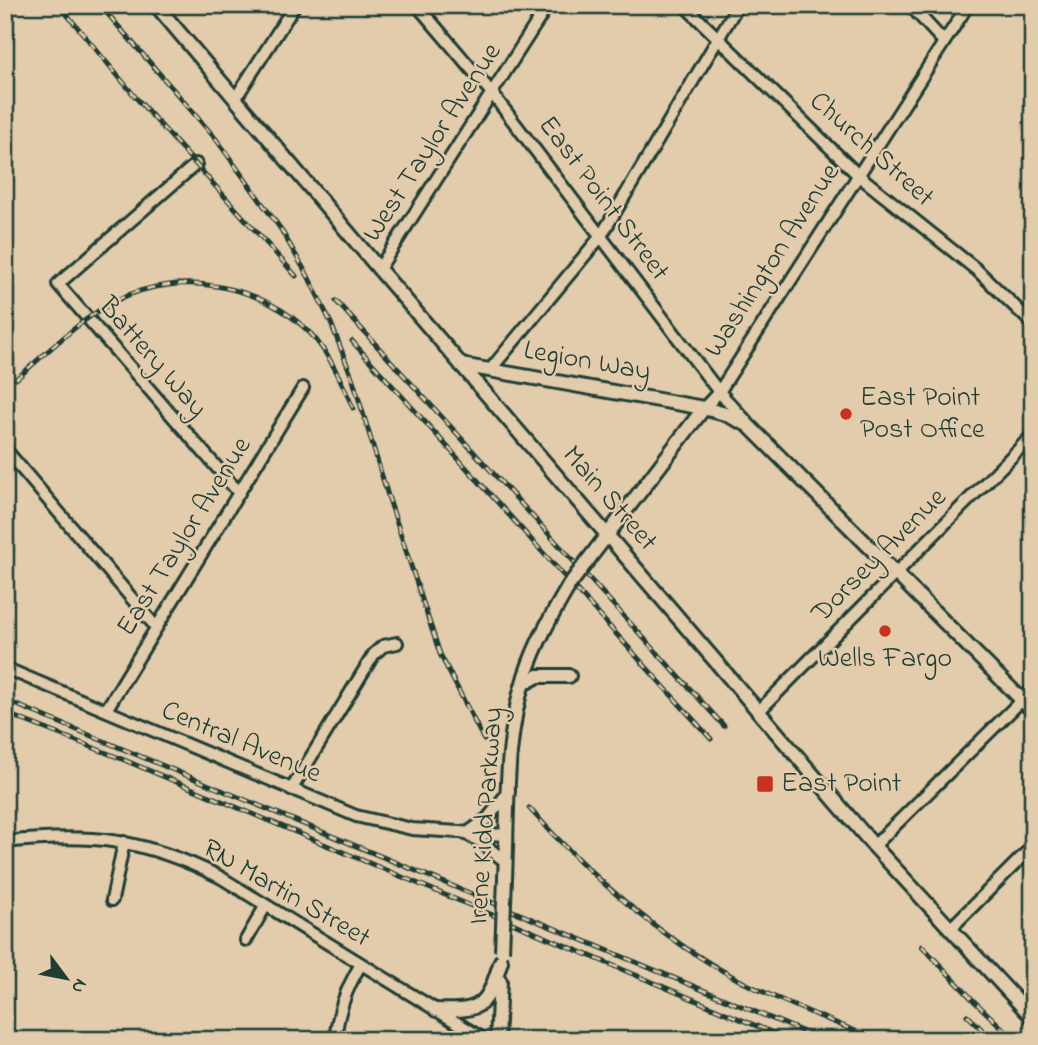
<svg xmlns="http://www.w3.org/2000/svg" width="1038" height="1045" font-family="'Indie Flower',sans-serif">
	<rect width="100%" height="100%" fill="#e3ccac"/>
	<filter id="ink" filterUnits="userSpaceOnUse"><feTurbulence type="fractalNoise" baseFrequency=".0143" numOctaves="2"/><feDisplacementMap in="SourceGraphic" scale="14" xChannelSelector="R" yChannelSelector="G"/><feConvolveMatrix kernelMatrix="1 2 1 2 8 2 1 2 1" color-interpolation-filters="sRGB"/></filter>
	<g filter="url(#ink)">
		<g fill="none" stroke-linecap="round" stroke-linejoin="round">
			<defs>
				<path id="minor" d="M417 5 491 92 719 392 747 422
					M684 5 858 175 977 270 1033 324
					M910 5 944 42
					M235 99 295 5
					M196 164 58 284 239 493
					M379 269 548 5
					M490 370 601 236 738 5
					M704 408 719 392 968 5
					M5 449 156 627
					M5 668 356 816 412 829 506 835
					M106 710 303 388
					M760 710 1033 435
					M291 790 374 654 383 646 397 643
					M466 834 488 818 509 791
					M468 835 481 842 506 862
					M5 842C91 833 142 838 220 877L485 1040
					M874 846 1033 689
					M112 900 124 842
					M950 929 1033 846
					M246 940 266 905
					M335 1040C338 1011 346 989 361 964"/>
				<path id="major" d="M156 5 379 269 874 846 1033 1018
					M461 365 704 408 725 414 748 425 1033 711
					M585 564 704 408
					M523 684 538 676H569
					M505 878C508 812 504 740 525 676 535 644 553 613 570 584
					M436 1010C484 1012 487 1005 501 961
					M497 1040 500 981"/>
			</defs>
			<!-- minor casing -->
			<use href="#minor" stroke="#1f3d34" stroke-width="16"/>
			<!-- major casing -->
			<use href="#major" stroke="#1f3d34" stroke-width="18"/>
			<!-- minor -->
			<use href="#minor" stroke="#e3ccac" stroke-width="10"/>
			<!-- major -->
			<use href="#major" stroke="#e3ccac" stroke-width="12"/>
			<defs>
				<path id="rail" d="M59 5 138 100 296 276
					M100 5 216 139 280 228 308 276 331 323 353 380 388 496 440 654 484 740
					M336 301 724 726
					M352 341 711 739
					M16 379C48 352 80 319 117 300 179 269 263 284 311 334 330 355 342 382 353 408
					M5 700 823 1040
					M5 713 117 757 790 1040
					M529 808C590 876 658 937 739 980 783 1003 831 1020 876 1040
					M922 946 975 1002 1015 1040
					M967 1015 993 1040"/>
			</defs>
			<!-- rail casing -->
			<use href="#rail" stroke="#1f3d34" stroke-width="5"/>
			<!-- rail -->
			<use href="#rail" stroke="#e3ccac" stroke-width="2.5" stroke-dasharray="8" stroke-linecap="butt"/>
			<defs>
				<path id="major-bridge" d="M570 584 585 564
					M502 951 505 878"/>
			</defs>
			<!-- major-bridge casing -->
			<use href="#major-bridge" stroke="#1f3d34" stroke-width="18" stroke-linecap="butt"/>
			<!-- major-bridge -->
			<use href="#major-bridge" stroke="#e3ccac" stroke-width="12"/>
		</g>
	</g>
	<!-- markers -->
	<g fill="#c8321e" stroke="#e3ccac" stroke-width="2.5">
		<circle cx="846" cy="414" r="7"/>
		<circle cx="885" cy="631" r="7"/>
		<rect x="756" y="775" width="18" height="18" rx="3.5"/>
	</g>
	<g text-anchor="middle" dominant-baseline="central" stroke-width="5" stroke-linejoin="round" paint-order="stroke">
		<!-- street labels -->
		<g font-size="28" fill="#1f3d34" stroke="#e3ccac">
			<text transform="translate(433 143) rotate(-57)">West Taylor Avenue</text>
			<text transform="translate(871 150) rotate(42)">Church Street</text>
			<text transform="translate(603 199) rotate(53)">East Point Street</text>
			<text transform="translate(773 261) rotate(-57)">Washington Avenue</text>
			<text transform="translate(152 358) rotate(49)">Battery Way</text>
			<text transform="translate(587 362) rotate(10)">Legion Way</text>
			<text transform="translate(609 499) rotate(49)">Main Street</text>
			<text transform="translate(185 537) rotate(-58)">East Taylor Avenue</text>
			<text transform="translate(880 556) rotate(-45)">Dorsey Avenue</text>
			<text transform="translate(241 743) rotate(23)">Central Avenue</text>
			<text transform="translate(487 816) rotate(-86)">Irene Kidd Parkway</text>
			<text transform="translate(286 894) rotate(30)">RN Martin Street</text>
		</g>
		<!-- poi labels -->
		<g font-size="28" fill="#1f3d34" stroke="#e3ccac" text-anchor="start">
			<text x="860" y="398">East Point<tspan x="860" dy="32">Post Office</tspan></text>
			<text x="885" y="659" text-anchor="middle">Wells Fargo</text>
			<text x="781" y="784">East Point</text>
		</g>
	</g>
	<!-- margin -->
	<rect width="1038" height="1045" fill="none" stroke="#e3ccac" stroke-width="28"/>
	<rect x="14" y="14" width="1010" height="1017" fill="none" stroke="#1f3d34" stroke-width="2.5" filter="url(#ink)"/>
	<!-- north arrow -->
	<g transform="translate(66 978) rotate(122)" stroke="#e3ccac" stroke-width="5" paint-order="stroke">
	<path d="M0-5L12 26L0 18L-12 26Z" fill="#1f3d34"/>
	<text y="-10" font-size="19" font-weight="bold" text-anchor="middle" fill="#1f3d34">N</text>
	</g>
</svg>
